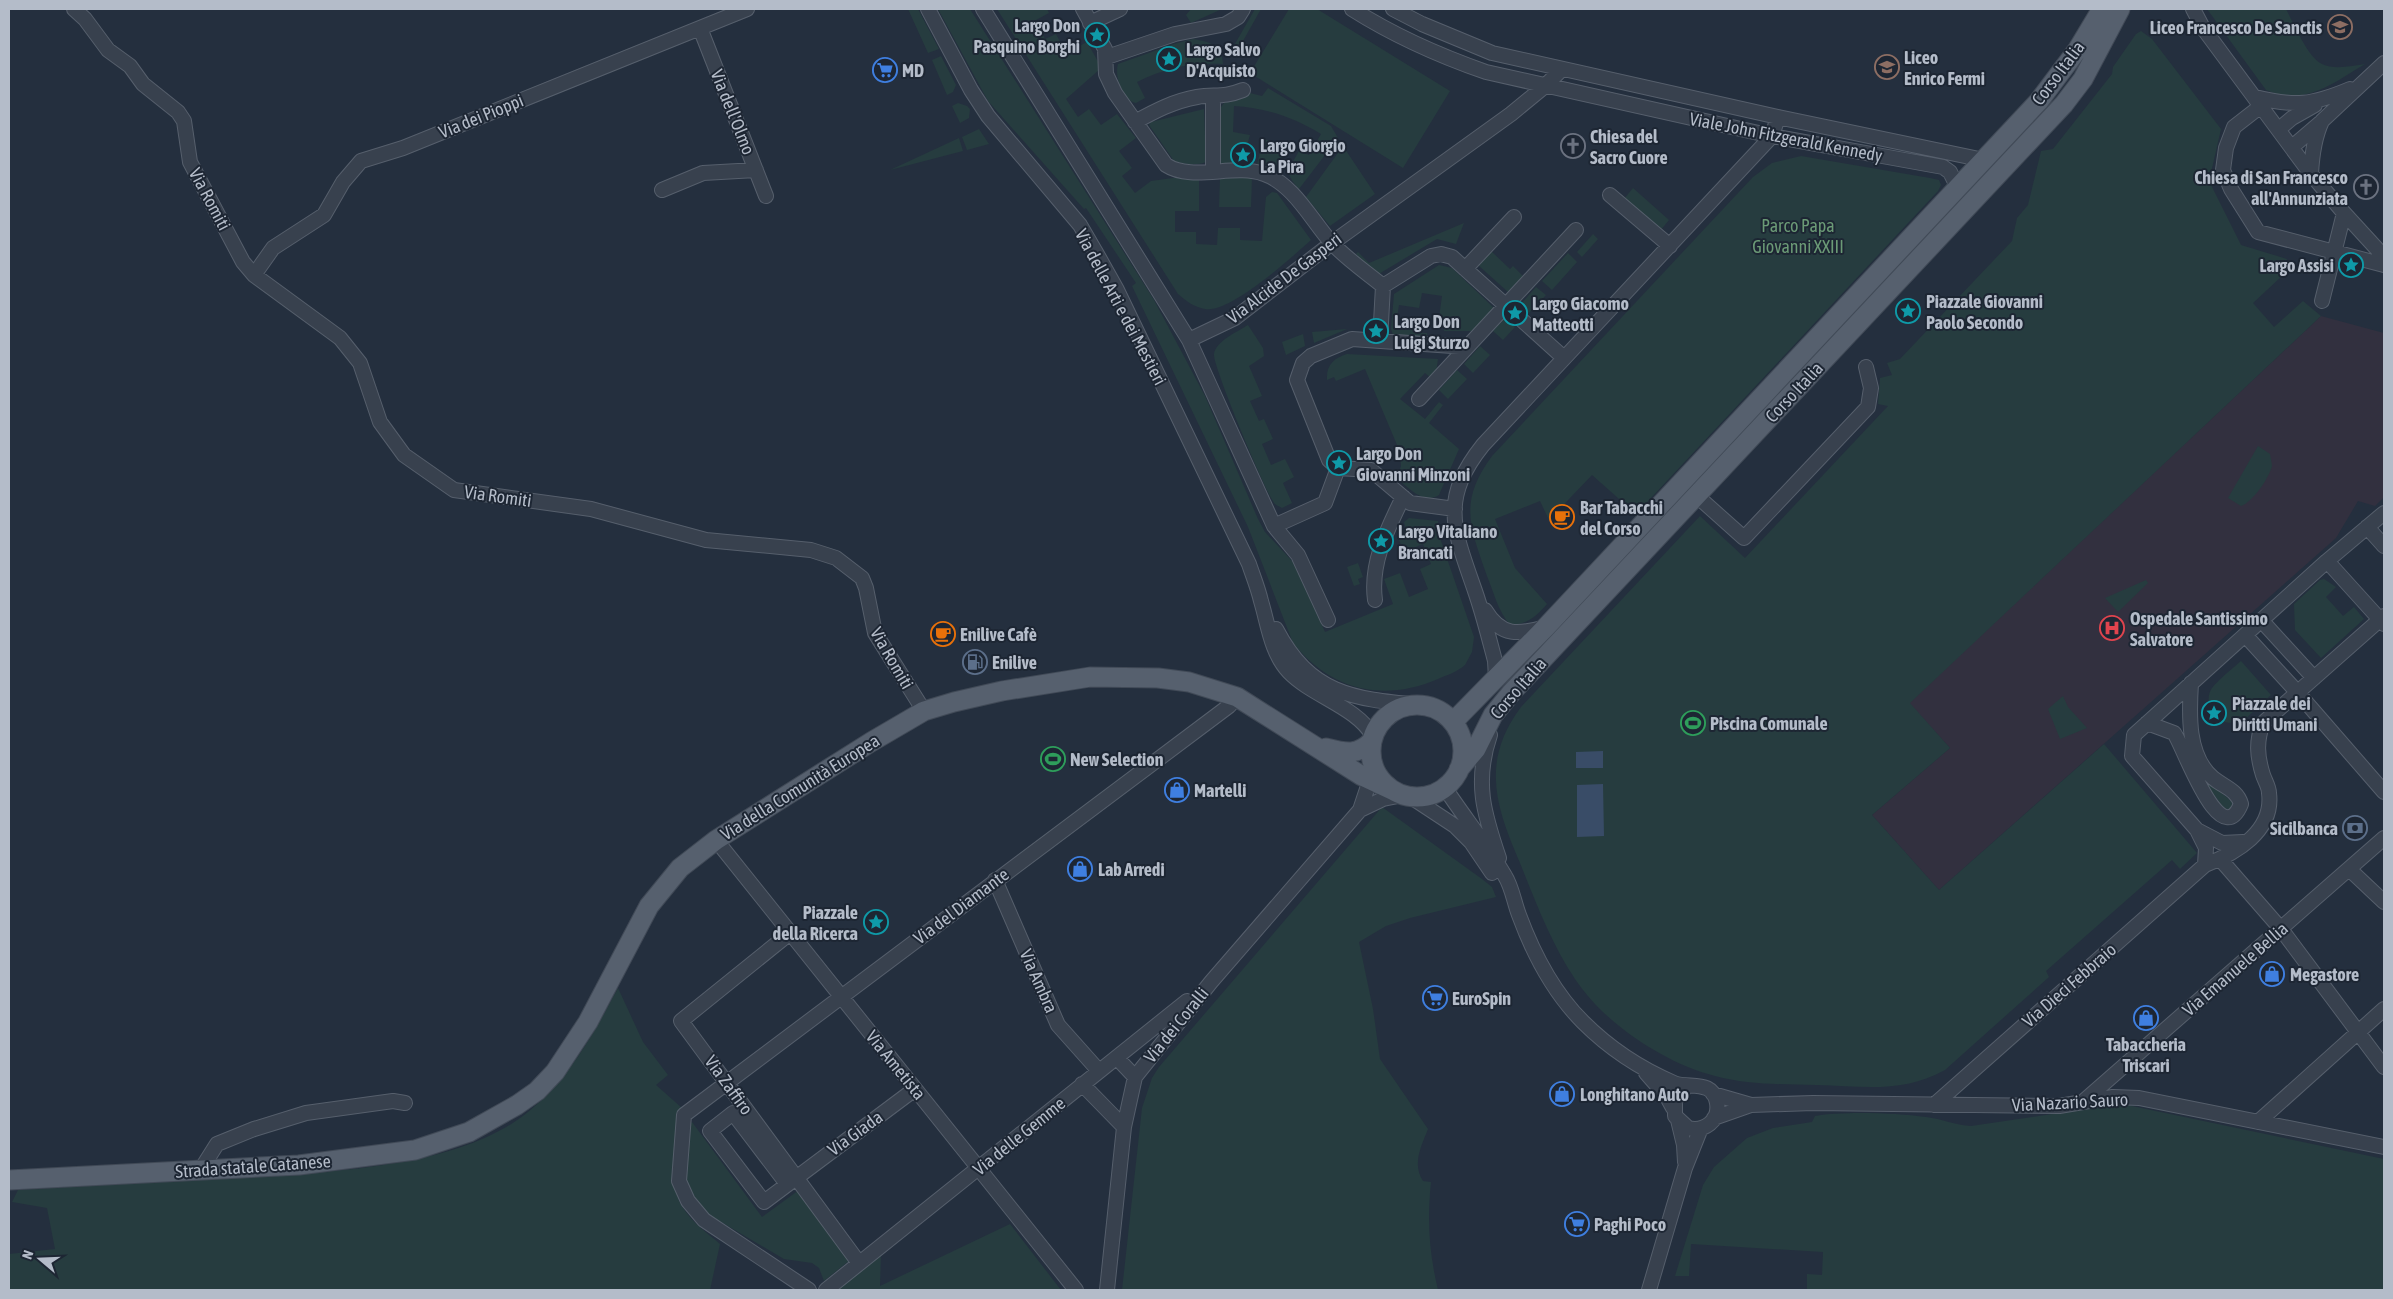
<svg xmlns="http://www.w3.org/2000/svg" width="2393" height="1299" font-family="'Asap Condensed',sans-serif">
	<rect width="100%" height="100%" fill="#242f3e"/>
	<!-- medical -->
	<path fill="#32303f" d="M2321 316 2384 333V497L2375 506 2358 501 2336 538 1939 890 1872 815 1950 748 1909 703Z"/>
	<!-- green -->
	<path fill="#263c3f" d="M908 9H918L939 49 928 53Z
		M938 9H970L1154 300 1205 396 1258 519 1265 532 1293 562 1325 632 1393 604 1384 579 1400 573 1409 597 1428 589 1420 569 1431 564 1423 544 1404 552 1399 540 1408 536 1404 522 1409 518 1438 521 1440 538 1474 637 1472 652 1465 665C1457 672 1447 675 1438 679 1382 703 1331 690 1293 643L1248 527 1132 286 1136 283 1086 208 1084 209 988 101Z
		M997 9H1047L1049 13 1036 20 1045 39 1056 34 1066 53 1087 42 1100 65 1099 70 1066 99 1078 117 1089 109 1101 125 1117 114 1136 138 1119 151 1132 168 1122 176 1135 193 1151 181 1173 178H1199V211H1175V232H1196V244L1217 245 1218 228H1240V240L1262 241 1266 197 1272 192 1277 193 1311 240C1292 257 1230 314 1205 309 1194 307 1186 301 1178 294Z
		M1191 9H1222L1191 23 1186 15Z
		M1255 9H1261L1234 57 1232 49Z
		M1289 9H1317L1450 91 1403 168 1250 73Z
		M2207 9H2286C2293 22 2308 58 2322 64 2334 70 2352 66 2365 64 2333 83 2305 107 2266 90Z
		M2141 31 2152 39 2221 129 2210 177 2211 185 2241 245 2287 259 2282 276 2253 303 2274 327 2303 301 2321 316 1910 703 1950 748 1872 815 1939 890 2104 744 2197 853 2180 869 2172 860 2046 971 2049 977 1945 1070C1901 1094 1864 1086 1816 1085 1783 1084 1748 1085 1715 1076 1664 1063 1604 1023 1575 979 1551 943 1536 903 1520 863 1496 807 1480 762 1521 707L1700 516 1745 558 1888 406 1878 404 1880 378 1892 375 1887 363 1900 359 2012 241 2017 218 2028 205 2041 151 2053 149 2112 74 2113 67 2136 34Z
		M1193 39C1211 42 1222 45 1223 64 1193 62 1164 68 1137 82L1145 98 1136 103C1123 101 1114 76 1118 64L1174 44Z
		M941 56 956 85 953 92 947 95 932 60Z
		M1268 88 1331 126 1338 138 1299 189C1283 171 1288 171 1299 151L1309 155 1321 134C1294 117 1266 108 1234 106L1233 132 1250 135 1242 164 1225 165 1220 163 1219 121 1221 107 1224 103 1250 93 1262 96Z
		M958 103 967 106 970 109 969 118 960 123 952 106Z
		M1204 109 1206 162C1197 166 1183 164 1174 161L1149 125 1151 122Z
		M979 129 989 144 967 150 962 137Z
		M959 138 963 151 890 170Z
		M1263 139 1290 146 1278 166 1257 165Z
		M1343 146 1375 194 1330 226 1306 197Z
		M1801 156 1930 178 1939 180 1941 185 1938 191 1636 514 1592 475 1549 520 1540 501 1495 519 1515 568 1547 604C1537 616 1526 625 1510 625 1498 611 1494 593 1487 576 1470 527 1458 502 1492 456L1753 177 1772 163Z
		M1243 177 1252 178 1251 207H1219L1220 178Z
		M1633 188 1669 220 1660 231 1624 199Z
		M1464 223 1456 244 1437 239 1377 275 1356 254 1358 252 1369 263Z
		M1593 234 1598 239 1582 257 1577 252Z
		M1491 251 1510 269 1513 266 1523 276 1508 292 1478 265Z
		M1568 253 1577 262 1552 290 1542 281Z
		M1439 265 1452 268 1494 308 1473 331H1444L1445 319 1439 318 1442 296 1422 293 1419 308 1399 305 1396 325 1420 328 1421 333H1427V339L1393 335 1391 329 1394 294Z
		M1536 287 1546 295 1529 313 1520 305Z
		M1505 318 1515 327 1503 340 1493 331Z
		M1248 325 1263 348 1264 356 1249 366 1262 396 1250 401 1259 421 1264 419 1273 439 1262 444 1271 465 1285 459 1294 477 1283 483 1292 503 1282 508C1279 506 1277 506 1275 504 1266 494 1212 364 1214 354 1216 341 1237 332 1248 325Z
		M1347 329 1314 343 1312 332Z
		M1303 334 1305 346 1286 355 1282 342Z
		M1480 346 1490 355 1473 373 1464 364Z
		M1347 354 1438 359 1436 373 1431 378 1425 373 1400 399 1425 419 1439 402 1443 405 1429 423 1459 449 1439 495C1423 505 1410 488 1397 479L1401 466 1400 452 1365 369 1336 381 1334 377 1327 380C1326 365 1334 358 1347 354Z
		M1457 370 1467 379 1448 399 1439 390Z
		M2258 446 2270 454 2272 466C2269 478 2253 502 2241 506L2228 498Z
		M1358 563 1363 577 1358 579 1360 584 1354 586 1347 567Z
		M2324 579 2336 587 2326 597 2343 616 2354 607 2364 619 2321 658 2295 630 2294 604 2320 580Z
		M2146 580 2148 583 2118 612 2105 598Z
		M2241 661 2271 695 2241 723C2226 724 2210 721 2209 703 2208 698 2209 692 2212 688 2220 678 2232 669 2241 661Z
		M2063 696 2068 707 2087 728 2060 739 2048 709Z
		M2197 772 2231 801 2233 805 2229 810 2223 807Z
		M1382 807 1482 879 1492 887 1496 897 1410 918 1386 926 1359 942 1373 1009 1380 1059 1428 1129C1421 1147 1412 1164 1423 1181L1431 1182C1427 1221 1429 1252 1438 1290H1122L1142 1108 1152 1078 1159 1067Z
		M618 988 643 1042 668 1075 656 1085 682 1108C679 1139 666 1181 683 1208 692 1222 707 1233 720 1244L710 1290H9V1254L55 1249 47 1208 12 1202 18 1190C86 1186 154 1182 221 1178 312 1172 454 1172 528 1112 569 1079 593 1034 618 988Z
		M2127 1105 2384 1159V1290H1807V1274L1822 1275 1823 1252 1691 1244 1689 1276H1675L1703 1185 1714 1167 1747 1138 1773 1128 1812 1122 1815 1116C1845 1111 1895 1113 1926 1117 1942 1119 1955 1125 1971 1126L2100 1107Z
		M692 1122 762 1217 799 1190 850 1260 824 1281 819 1268 812 1263 784 1259 711 1216 695 1202 683 1173 687 1126Z
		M1010 1224 1061 1290H837L881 1253 880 1286Z"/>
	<!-- water -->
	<path fill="#394c67" d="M1603 751V768H1576V752Z
		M1603 784 1604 836 1577 837V785Z"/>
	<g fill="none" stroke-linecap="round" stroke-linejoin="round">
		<defs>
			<path id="minor" d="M74 9 85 19 108 50 130 66 143 84 178 112 184 121 190 162 243 262 254 275 340 338 360 363 380 422 404 455 454 490 591 509 706 540 811 550 836 558 862 578 866 588 875 633 924 711
				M928 9 971 90 988 116 1080 225 1098 256 1117 290 1249 564C1253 576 1258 588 1261 601 1268 624 1271 653 1289 672 1312 696 1357 707 1373 736
				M983 9 1189 340 1235 318 1332 243 1511 114 1545 86 1561 70
				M1083 9 1105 49 1106 74 1115 93 1166 165C1192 182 1235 163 1264 174 1293 184 1311 219 1330 241 1345 258 1366 272 1383 286L1431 256 1441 254 1452 257 1564 358
				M1352 9C1393 35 1440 56 1486 72L1772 136 1943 167 1950 172 1958 188
				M1393 9 1422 24 1492 53 1778 117 1984 160
				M2193 9 2203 28 2311 174 2344 213 2377 249 2384 260
				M1090 23 1120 9
				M700 28 766 196
				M1107 57 1175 34 1226 24 1238 17 1243 9
				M1213 97V171
				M2255 97C2295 107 2312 105 2350 89
				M2261 106 2234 127 2226 148 2223 170 2231 189 2258 232 2384 265
				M1135 122C1155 111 1174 101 1197 97 1215 94 1223 98 1243 90
				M2279 129 2292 118 2315 105
				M2292 147 2320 123
				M2311 174C2312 155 2314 138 2322 121L2384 63
				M662 190 703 173 756 170
				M1610 195 1670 246
				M1465 269 1514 217
				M254 275 273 248 324 215 343 182 361 161 403 148 747 9
				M2322 301 2344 213
				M1189 340 1274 526 1298 555 1328 620
				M1380 341 1383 286
				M1419 399 1576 230
				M1697 496 1744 538 1868 407 1871 388 1866 367
				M1455 509 1410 503 1371 470 1338 468 1329 460 1297 380 1303 363 1311 356 1352 339 1467 347
				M1274 526 1325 503 1338 468
				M2367 527 2384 546
				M2327 561 2384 624
				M1375 600C1370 563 1387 530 1403 497
				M1485 610C1502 638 1518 634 1546 627
				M2261 620 2314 678
				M1276 629C1310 694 1352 699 1419 705
				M2245 635 2298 693 2384 792
				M1496 678 1495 661C1489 638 1483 614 1475 591 1454 530 1439 500 1483 445L1772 136 1778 117
				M2147 723 2174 733C2183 744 2220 855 2241 804 2237 790 2224 787 2213 778 2187 756 2189 714 2191 683
				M1490 735C1474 782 1484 814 1499 858
				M1445 788C1464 817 1487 845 1505 876 1512 887 1514 902 1519 915 1533 953 1554 993 1583 1022 1608 1047 1641 1069 1674 1083 1689 1089 1713 1079 1717 1103 1720 1121 1704 1132 1688 1128L1675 1116V1100L1686 1087
				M1411 797 1455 826 1471 842 1492 873
				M1360 810 1370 780 1371 753
				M2197 830 2206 848 2205 865
				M716 840 1076 1290
				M2243 842 2222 843 2197 830 2132 756 2134 735 2327 561 2384 513
				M2220 859 2281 929 2384 1067
				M2349 869 2384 902
				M995 880 1058 1025 1099 1071
				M790 933 681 1021 859 1263
				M1117 1058 1135 1077
				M1646 1073 1667 1097 1673 1108
				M1082 1084 1124 1127
				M1713 1094 1751 1105 1813 1103 2059 1106 2113 1097 2139 1098 2384 1147
				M2085 1100 2384 838
				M1934 1105 2205 865C2236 853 2274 831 2269 793 2269 787 2265 781 2263 775 2257 756 2256 741 2263 723L2384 616
				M1714 1118 1751 1105
				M1678 1120 1684 1145 1685 1162
				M2258 1122 2384 1009
				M200 1171 217 1144 254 1129 306 1113 393 1101 405 1103
				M787 1184 733 1113 710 1131 764 1202 915 1089
				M809 1290 704 1220 688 1201 679 1181 684 1115 1229 706 1237 697
				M826 1290 1187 1001
				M1107 1290 1124 1127 1135 1077 1211 982 1360 810 1383 799 1403 795
				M1649 1290 1685 1168 1701 1128"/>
			<path id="major" d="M1371 751a46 46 0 1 1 92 0a46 46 0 1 1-92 0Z
				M1453 722 1546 627 2039 101 2078 49 2102 9
				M1326 748C1346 753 1357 756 1372 741
				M1459 769 1476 749 1493 715 1511 693 2064 104 2083 79 2120 9
				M9 1180 299 1165 415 1150 469 1132 517 1105 537 1091 555 1072 588 1022 649 906 680 868 716 840 871 742 924 711 954 702 1002 691 1090 677 1158 678 1189 682 1237 697 1362 776 1394 791"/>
		</defs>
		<!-- minor casing -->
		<use href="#minor" stroke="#565f6c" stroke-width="16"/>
		<!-- major casing -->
		<use href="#major" stroke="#414a57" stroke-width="21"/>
		<!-- minor -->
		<use href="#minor" stroke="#38414e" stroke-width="14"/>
		<!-- major -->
		<use href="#major" stroke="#56606e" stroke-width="19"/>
	</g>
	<!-- icons -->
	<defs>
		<symbol id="school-ring" viewBox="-11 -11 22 22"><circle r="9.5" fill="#1d2633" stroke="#8d6e63" stroke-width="1.5"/><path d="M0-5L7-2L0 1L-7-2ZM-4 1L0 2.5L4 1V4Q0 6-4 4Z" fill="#8d6e63"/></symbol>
		<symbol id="sight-ring" viewBox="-11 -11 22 22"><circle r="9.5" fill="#1d2633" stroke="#0f9aa8" stroke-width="1.5"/><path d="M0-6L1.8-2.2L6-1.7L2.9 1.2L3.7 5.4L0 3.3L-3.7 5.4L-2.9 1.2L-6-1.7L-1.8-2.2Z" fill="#0f9aa8"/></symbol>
		<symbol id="supermarket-ring" viewBox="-11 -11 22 22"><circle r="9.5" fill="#1d2633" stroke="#3f7fe0" stroke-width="1.5"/><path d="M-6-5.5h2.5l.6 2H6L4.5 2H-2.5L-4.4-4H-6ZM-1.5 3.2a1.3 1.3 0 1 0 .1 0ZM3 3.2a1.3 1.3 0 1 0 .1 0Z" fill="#3f7fe0"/></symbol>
		<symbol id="church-ring" viewBox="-11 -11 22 22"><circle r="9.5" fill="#1d2633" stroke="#6b7280" stroke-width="1.5"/><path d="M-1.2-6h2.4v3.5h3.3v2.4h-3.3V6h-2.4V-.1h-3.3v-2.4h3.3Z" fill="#6b7280"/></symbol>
		<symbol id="cafe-ring" viewBox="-11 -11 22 22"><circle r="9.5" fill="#1d2633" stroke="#e8710a" stroke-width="1.5"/><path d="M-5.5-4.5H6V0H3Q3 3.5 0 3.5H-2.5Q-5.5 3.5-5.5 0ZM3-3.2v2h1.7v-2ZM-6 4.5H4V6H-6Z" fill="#e8710a"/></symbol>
		<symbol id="hospital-ring" viewBox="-11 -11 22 22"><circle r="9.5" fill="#1d2633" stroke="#e0444e" stroke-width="1.5"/><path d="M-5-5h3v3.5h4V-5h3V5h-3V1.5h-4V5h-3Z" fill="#e0444e"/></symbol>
		<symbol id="fuel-ring" viewBox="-11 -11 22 22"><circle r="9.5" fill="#1d2633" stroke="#5c6f8a" stroke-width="1.5"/><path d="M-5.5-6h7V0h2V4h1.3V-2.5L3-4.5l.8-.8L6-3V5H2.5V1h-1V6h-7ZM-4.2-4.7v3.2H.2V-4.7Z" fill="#5c6f8a"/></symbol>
		<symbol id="stadium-ring" viewBox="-11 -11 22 22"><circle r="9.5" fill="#1d2633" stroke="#2e9e5b" stroke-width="1.5"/><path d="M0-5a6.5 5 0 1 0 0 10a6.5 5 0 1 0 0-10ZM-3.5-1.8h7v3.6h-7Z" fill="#2e9e5b"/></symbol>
		<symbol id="shop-ring" viewBox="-11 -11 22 22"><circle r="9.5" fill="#1d2633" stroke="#3f7fe0" stroke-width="1.5"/><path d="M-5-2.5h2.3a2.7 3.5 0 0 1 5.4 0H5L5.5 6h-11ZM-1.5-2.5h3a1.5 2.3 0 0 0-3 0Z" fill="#3f7fe0"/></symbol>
		<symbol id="bank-ring" viewBox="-11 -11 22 22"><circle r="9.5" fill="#1d2633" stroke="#5c6f8a" stroke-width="1.5"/><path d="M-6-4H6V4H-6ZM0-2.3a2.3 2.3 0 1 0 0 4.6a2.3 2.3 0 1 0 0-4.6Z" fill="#5c6f8a"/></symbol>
	</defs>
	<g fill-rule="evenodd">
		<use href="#school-ring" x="2326" y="13" width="28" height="28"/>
		<use href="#sight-ring" x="1083" y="21" width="28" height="28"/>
		<use href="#sight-ring" x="1155" y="45" width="28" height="28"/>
		<use href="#school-ring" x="1873" y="53" width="28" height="28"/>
		<use href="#supermarket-ring" x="871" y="56" width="28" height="28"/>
		<use href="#church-ring" x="1559" y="132" width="28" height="28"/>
		<use href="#sight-ring" x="1229" y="141" width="28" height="28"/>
		<use href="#church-ring" x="2352" y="173" width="28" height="28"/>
		<use href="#sight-ring" x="2337" y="251" width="28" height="28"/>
		<use href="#sight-ring" x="1894" y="297" width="28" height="28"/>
		<use href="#sight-ring" x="1501" y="299" width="28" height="28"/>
		<use href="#sight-ring" x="1362" y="317" width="28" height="28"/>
		<use href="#sight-ring" x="1325" y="449" width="28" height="28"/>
		<use href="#cafe-ring" x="1548" y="503" width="28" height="28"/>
		<use href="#sight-ring" x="1367" y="527" width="28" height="28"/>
		<use href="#hospital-ring" x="2098" y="614" width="28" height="28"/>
		<use href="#cafe-ring" x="929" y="620" width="28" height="28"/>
		<use href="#fuel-ring" x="961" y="648" width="28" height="28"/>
		<use href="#sight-ring" x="2200" y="699" width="28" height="28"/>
		<use href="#stadium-ring" x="1679" y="709" width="28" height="28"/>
		<use href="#stadium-ring" x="1039" y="745" width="28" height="28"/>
		<use href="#shop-ring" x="1163" y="776" width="28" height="28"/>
		<use href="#bank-ring" x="2341" y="814" width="28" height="28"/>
		<use href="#shop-ring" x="1066" y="855" width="28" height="28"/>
		<use href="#sight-ring" x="862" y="908" width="28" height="28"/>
		<use href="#shop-ring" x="2258" y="960" width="28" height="28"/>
		<use href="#supermarket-ring" x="1421" y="984" width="28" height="28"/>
		<use href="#shop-ring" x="2132" y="1004" width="28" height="28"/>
		<use href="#shop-ring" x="1548" y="1080" width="28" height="28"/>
		<use href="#supermarket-ring" x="1563" y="1210" width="28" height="28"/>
	</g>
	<g text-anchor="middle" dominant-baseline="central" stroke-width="4" stroke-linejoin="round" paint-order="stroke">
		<!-- poi labels -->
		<g font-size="18" font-weight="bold" fill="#b4bcc9" stroke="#1d2633" text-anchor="start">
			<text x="1080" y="25" text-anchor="end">Largo Don<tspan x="1080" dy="21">Pasquino Borghi</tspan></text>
			<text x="2322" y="27" text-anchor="end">Liceo Francesco De Sanctis</text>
			<text x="1186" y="49">Largo Salvo<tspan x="1186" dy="21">D'Acquisto</tspan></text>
			<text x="1904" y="57">Liceo<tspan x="1904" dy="21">Enrico Fermi</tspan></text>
			<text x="902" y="70">MD</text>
			<text x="1590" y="136">Chiesa del<tspan x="1590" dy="21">Sacro Cuore</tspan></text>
			<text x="1260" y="145">Largo Giorgio<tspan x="1260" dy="21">La Pira</tspan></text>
			<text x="2348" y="177" text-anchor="end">Chiesa di San Francesco<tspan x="2348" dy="21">all'Annunziata</tspan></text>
			<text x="2334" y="265" text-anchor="end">Largo Assisi</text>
			<text x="1926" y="301">Piazzale Giovanni<tspan x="1926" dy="21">Paolo Secondo</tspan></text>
			<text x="1532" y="303">Largo Giacomo<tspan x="1532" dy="21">Matteotti</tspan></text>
			<text x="1394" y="321">Largo Don<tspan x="1394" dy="21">Luigi Sturzo</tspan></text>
			<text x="1356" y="453">Largo Don<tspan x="1356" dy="21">Giovanni Minzoni</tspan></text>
			<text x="1580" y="507">Bar Tabacchi<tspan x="1580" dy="21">del Corso</tspan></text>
			<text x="1398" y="531">Largo Vitaliano<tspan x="1398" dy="21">Brancati</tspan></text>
			<text x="2130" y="618">Ospedale Santissimo<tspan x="2130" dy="21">Salvatore</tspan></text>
			<text x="960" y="634">Enilive Cafè</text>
			<text x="992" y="662">Enilive</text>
			<text x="2232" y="703">Piazzale dei<tspan x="2232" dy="21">Diritti Umani</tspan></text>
			<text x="1710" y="723">Piscina Comunale</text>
			<text x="1070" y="759">New Selection</text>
			<text x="1194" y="790">Martelli</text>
			<text x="2338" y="828" text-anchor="end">Sicilbanca</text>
			<text x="1098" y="869">Lab Arredi</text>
			<text x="858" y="912" text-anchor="end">Piazzale<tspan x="858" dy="21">della Ricerca</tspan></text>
			<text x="2290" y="974">Megastore</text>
			<text x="1452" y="998">EuroSpin</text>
			<text x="2146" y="1044" text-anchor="middle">Tabaccheria<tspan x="2146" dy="21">Triscari</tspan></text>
			<text x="1580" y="1094">Longhitano Auto</text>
			<text x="1594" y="1224">Paghi Poco</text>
		</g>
		<!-- street labels -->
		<g font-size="18" fill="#b4bcc9" stroke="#1d2633">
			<text transform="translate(2058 73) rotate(-53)">Corso Italia</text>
			<text transform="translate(733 112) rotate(68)">Via dell'Olmo</text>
			<text transform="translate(481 116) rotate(-22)">Via dei Pioppi</text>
			<text transform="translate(1786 137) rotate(11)">Viale John Fitzgerald Kennedy</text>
			<text transform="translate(210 199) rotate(62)">Via Romiti</text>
			<text transform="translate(1284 278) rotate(-37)">Via Alcide De Gasperi</text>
			<text transform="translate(1121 307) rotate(62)">Via delle Arti e dei Mestieri</text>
			<text transform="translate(1794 392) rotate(-47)">Corso Italia</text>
			<text transform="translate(498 496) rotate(8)">Via Romiti</text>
			<text transform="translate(892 658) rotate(60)">Via Romiti</text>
			<text transform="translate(1518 688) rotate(-49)">Corso Italia</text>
			<text transform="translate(800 787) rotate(-32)">Via della Comunità Europea</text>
			<text transform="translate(961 906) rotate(-37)">Via del Diamante</text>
			<text transform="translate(2235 969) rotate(-41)">Via Emanuele Bellia</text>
			<text transform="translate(1039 981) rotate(66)">Via Ambra</text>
			<text transform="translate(2069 985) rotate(-41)">Via Dieci Febbraio</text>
			<text transform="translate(1176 1025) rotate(-51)">Via dei Coralli</text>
			<text transform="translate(896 1065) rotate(51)">Via Ametista</text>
			<text transform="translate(729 1085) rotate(54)">Via Zaffiro</text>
			<text transform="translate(2070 1102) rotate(-3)">Via Nazario Sauro</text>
			<text transform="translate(855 1133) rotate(-36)">Via Giada</text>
			<text transform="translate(1019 1136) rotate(-39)">Via delle Gemme</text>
			<text transform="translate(253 1166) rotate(-4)">Strada statale Catanese</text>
		</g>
		<!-- park labels -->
		<g font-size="18" fill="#6b9a76" stroke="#1d2633">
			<text x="1798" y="225">Parco Papa<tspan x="1798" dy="21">Giovanni XXIII</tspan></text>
		</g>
	</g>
	<!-- border -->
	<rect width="2393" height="1299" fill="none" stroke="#b4bcc9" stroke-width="20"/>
	<!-- north arrow -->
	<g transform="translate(40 1259) rotate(289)" stroke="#1d2633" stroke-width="4" paint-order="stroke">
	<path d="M0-4L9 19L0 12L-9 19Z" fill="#b4bcc9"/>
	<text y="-8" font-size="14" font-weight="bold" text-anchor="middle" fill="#b4bcc9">N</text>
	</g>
</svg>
